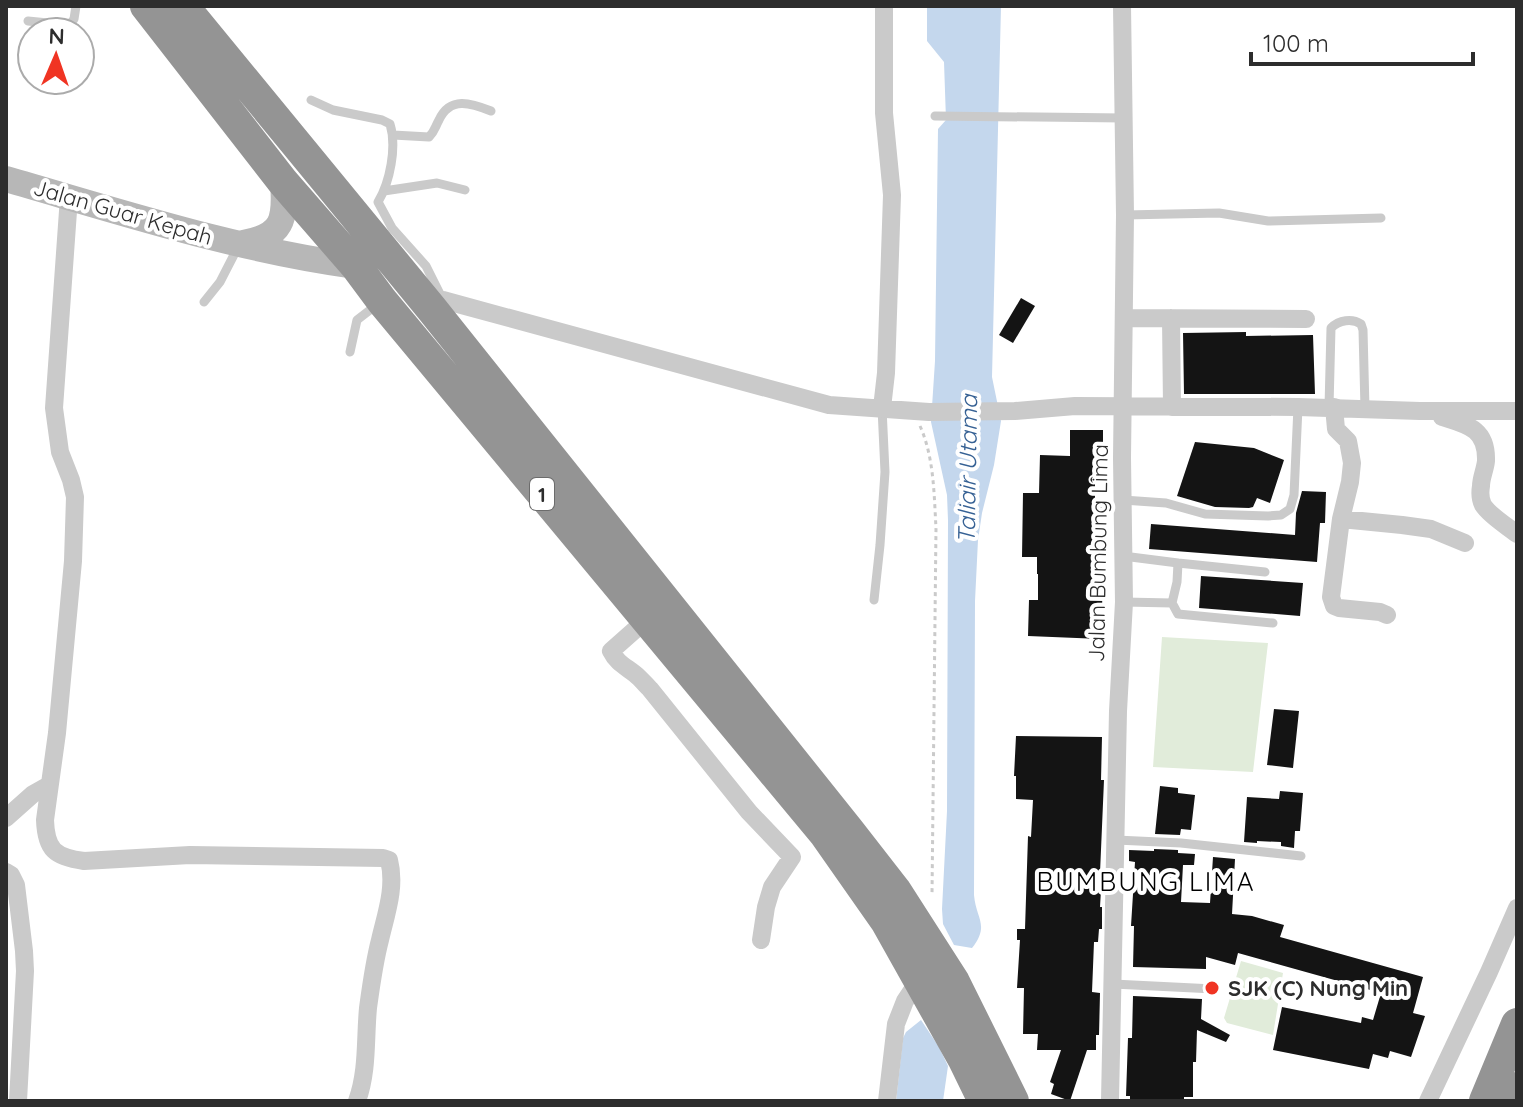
<svg xmlns="http://www.w3.org/2000/svg" width="1523" height="1107" font-family="Quicksand,sans-serif">
	<rect width="100%" height="100%" fill="#fff"/>
	<!-- green -->
	<path fill="#e1ecda" d="M1162 637 1268 643 1253 772 1153 767Z
		M1241 961 1283 973 1273 1035 1227 1023 1224 1018Z"/>
	<!-- water -->
	<path fill="#c4d7ed" d="M927 6H1001L992 377 1001 421 994 465 982 513 978 540 975 601 974 895C976 919 990 925 972 948L954 945 943 924 942 909 947 811 948 520 947 495 931 422 935 361 938 129 946 120 944 62 927 41Z
		M921 1020 939 1047 948 1066 943 1101H896L903 1038 906 1032Z"/>
	<!-- building -->
	<path fill="#141414" d="M1021 298 1035 306 1013 343 999 335Z
		M1246 332V336L1313 335 1315 394H1184L1183 333Z
		M1070 430H1103V484H1095V507H1104L1102 548H1097L1096 576 1103 577 1101 639 1028 636 1029 600H1038V574H1037V557H1022L1023 493H1039L1040 455 1070 456Z
		M1195 442 1254 448 1284 460 1270 503 1257 498 1253 507 1249 508 1215 507 1177 496Z
		M1302 491 1326 492 1325 523H1320L1317 562 1149 549 1151 524 1295 535 1296 513Z
		M1201 576 1303 583 1300 616 1199 608Z
		M1274 709 1299 711 1293 768 1267 765Z
		M1016 736 1102 737 1101 780H1104L1100 873H1102L1100 907H1102V929H1099L1098 942H1094L1092 992 1100 993 1099 1035H1096V1050H1087L1070 1101 1051 1094 1054 1084 1050 1082 1061 1050H1037L1038 1034H1023L1024 988H1017L1020 940H1017V929H1025L1028 836 1031 837 1033 800 1016 799V776H1014Z
		M1160 786 1178 788V793L1195 795 1191 830 1181 829 1180 835 1155 834Z
		M1280 791 1303 793 1300 831H1295L1294 848 1281 846V842L1257 841V843L1244 842 1247 797 1279 799Z
		M1154 849 1178 850V853L1195 854 1194 865H1183L1181 902 1210 903 1213 857 1235 859 1232 914 1252 916 1284 925 1280 937 1423 977 1413 1013 1425 1016 1411 1057 1390 1051 1388 1058 1373 1054 1369 1069 1273 1050 1282 1007 1361 1023 1362 1017 1373 1020 1381 993 1238 953 1235 965 1206 957V969L1133 967 1134 926H1131L1135 862 1129 861V850L1154 851Z
		M1133 996 1202 999 1201 1019 1230 1035 1226 1042 1197 1030 1196 1062H1193V1097H1184V1101H1130V1096H1126L1128 1038H1132Z"/>
	<g fill="none" stroke-linecap="round" stroke-linejoin="round">
		<!-- path -->
		<path stroke="#cacaca" stroke-width="3" stroke-dasharray="4 4" stroke-linecap="butt" d="M920 426C934 457 934 494 936 528L932 895"/>
		<!-- lane -->
		<path stroke="#cacaca" stroke-width="9" d="M28 21 58 24 71 23 74 19 76 6
			M311 100 333 110 382 120 390 124C397 147 390 182 378 202L392 228 426 266 443 300
			M935 116 1124 118
			M393 135 429 137C435 131 435 127 439 120 450 96 471 103 491 111
			M384 191 437 183 465 190
			M1125 215 1219 213 1268 221 1381 218
			M204 302 220 282 238 247
			M350 352 357 320 379 303
			M1329 407 1331 328C1339 320 1352 318 1361 324L1363 330 1365 409
			M1123 500 1166 503 1205 514 1268 516 1281 515 1290 509 1294 495 1298 407
			M1123 556 1178 563 1177 582 1172 603 1124 602
			M1178 563 1265 572
			M874 600 880 545 885 472 882 408
			M1172 603 1178 614 1273 623
			M1116 840 1181 843 1301 856
			M1113 984 1214 989"/>
		<!-- street -->
		<path stroke="#cacaca" stroke-width="18" d="M69 197 54 408 60 452 71 480 75 497 73 561 57 733 45 820C46 850 55 857 84 861L190 855 383 858 389 860C396 887 386 914 380 940 374 963 371 986 368 1008 365 1039 368 1071 357 1101
			M431 308 443 300 829 405 929 412 1015 411 1075 406 1298 407 1420 411H1517
			M1124 318 1306 319
			M1171 318 1172 407
			M1334 407 1336 429 1348 441 1352 463 1350 482 1341 519 1331 597 1334 606 1339 608 1380 612 1387 615
			M882 408 886 373 892 195 884 113V6
			M1442 417C1468 425 1487 429 1486 461 1485 470 1481 478 1481 486 1480 492 1480 499 1483 505 1490 516 1507 526 1517 534
			M1341 519 1402 525 1431 529 1465 543
			M646 620 611 651C617 663 625 666 635 674 640 678 645 684 650 689L749 812 792 857 772 887 766 907 761 940
			M6 818 33 794 49 785
			M6 872 11 875 16 885 24 951 25 971 18 1101
			M887 1101 896 1024 905 1001 919 980
			M1110 1101 1118 711 1124 602 1122 458 1125 215 1122 6
			M1428 1101 1489 972 1517 908"/>
		<!-- secondary -->
		<path stroke="#b7b7b7" stroke-width="26" d="M6 179C121 212 237 250 356 266
			M243 243C283 236 286 220 283 182"/>
		<!-- highway -->
		<path stroke="#949494" stroke-width="32" d="M146 6 283 182 356 266 382 301 825 834 886 921 964 1060 984 1101
			M183 6 431 308 849 831 895 890 954 982 1013 1101
			M1485 1101 1517 1024
			M1511 1101 1517 1088"/>
	</g>
	<!-- markers -->
	<circle fill="#f03423" stroke="#fff" stroke-width="3" cx="1212" cy="988" r="8"/>
	<g text-anchor="middle" dominant-baseline="central" stroke-width="8" stroke-linejoin="round" paint-order="stroke">
		<!-- shield labels -->
		<rect fill="#fff" stroke="#6c6c6c" stroke-width="2" x="530" y="478" width="24" height="32" rx="6"/>
		<g font-size="20" font-weight="bold" fill="#2d2d2d">
			<text x="542" y="494">1</text>
		</g>
		<!-- street labels -->
		<g font-size="22" fill="#2d2d2d" stroke="#fff">
			<text transform="translate(123 212) rotate(16)">Jalan Guar Kepah</text>
			<text transform="translate(1098 553) rotate(-89)">Jalan Bumbung Lima</text>
		</g>
		<!-- poi labels -->
		<g font-size="22" font-weight="bold" fill="#2d2d2d" stroke="#fff" text-anchor="start">
			<text x="1228" y="988">SJK (C) Nung Min</text>
		</g>
		<!-- water labels -->
		<g font-size="24" font-style="italic" fill="#366194" stroke="#fff">
			<text transform="translate(967 469) rotate(-89)">Taliair Utama</text>
		</g>
		<!-- quarter labels -->
		<g font-size="26" letter-spacing="2" fill="#000" stroke="#fff">
			<text x="1146" y="881">BUMBUNG LIMA</text>
		</g>
	</g>
	<!-- border -->
	<rect width="1523" height="1107" fill="none" stroke="#2d2d2d" stroke-width="16"/>
	<!-- north arrow -->
	<g transform="translate(56 56) rotate(2)"><circle r="38" fill="#ffffff" stroke="#ababab" stroke-width="2"/>
	<path d="M0-6L14 30L0 20L-14 30Z" fill="#f03423"/>
	<text y="-12" font-size="22" font-weight="bold" text-anchor="middle" fill="#2d2d2d">N</text>
	</g>
	<!-- scale -->
	<path d="M1251 52v12h222v-12" fill="none" stroke="#2d2d2d" stroke-width="4"/>
	<text x="1263" y="52" font-size="24" fill="#2d2d2d" stroke="#ffffff" stroke-width="6" paint-order="stroke">100 m</text>
</svg>
